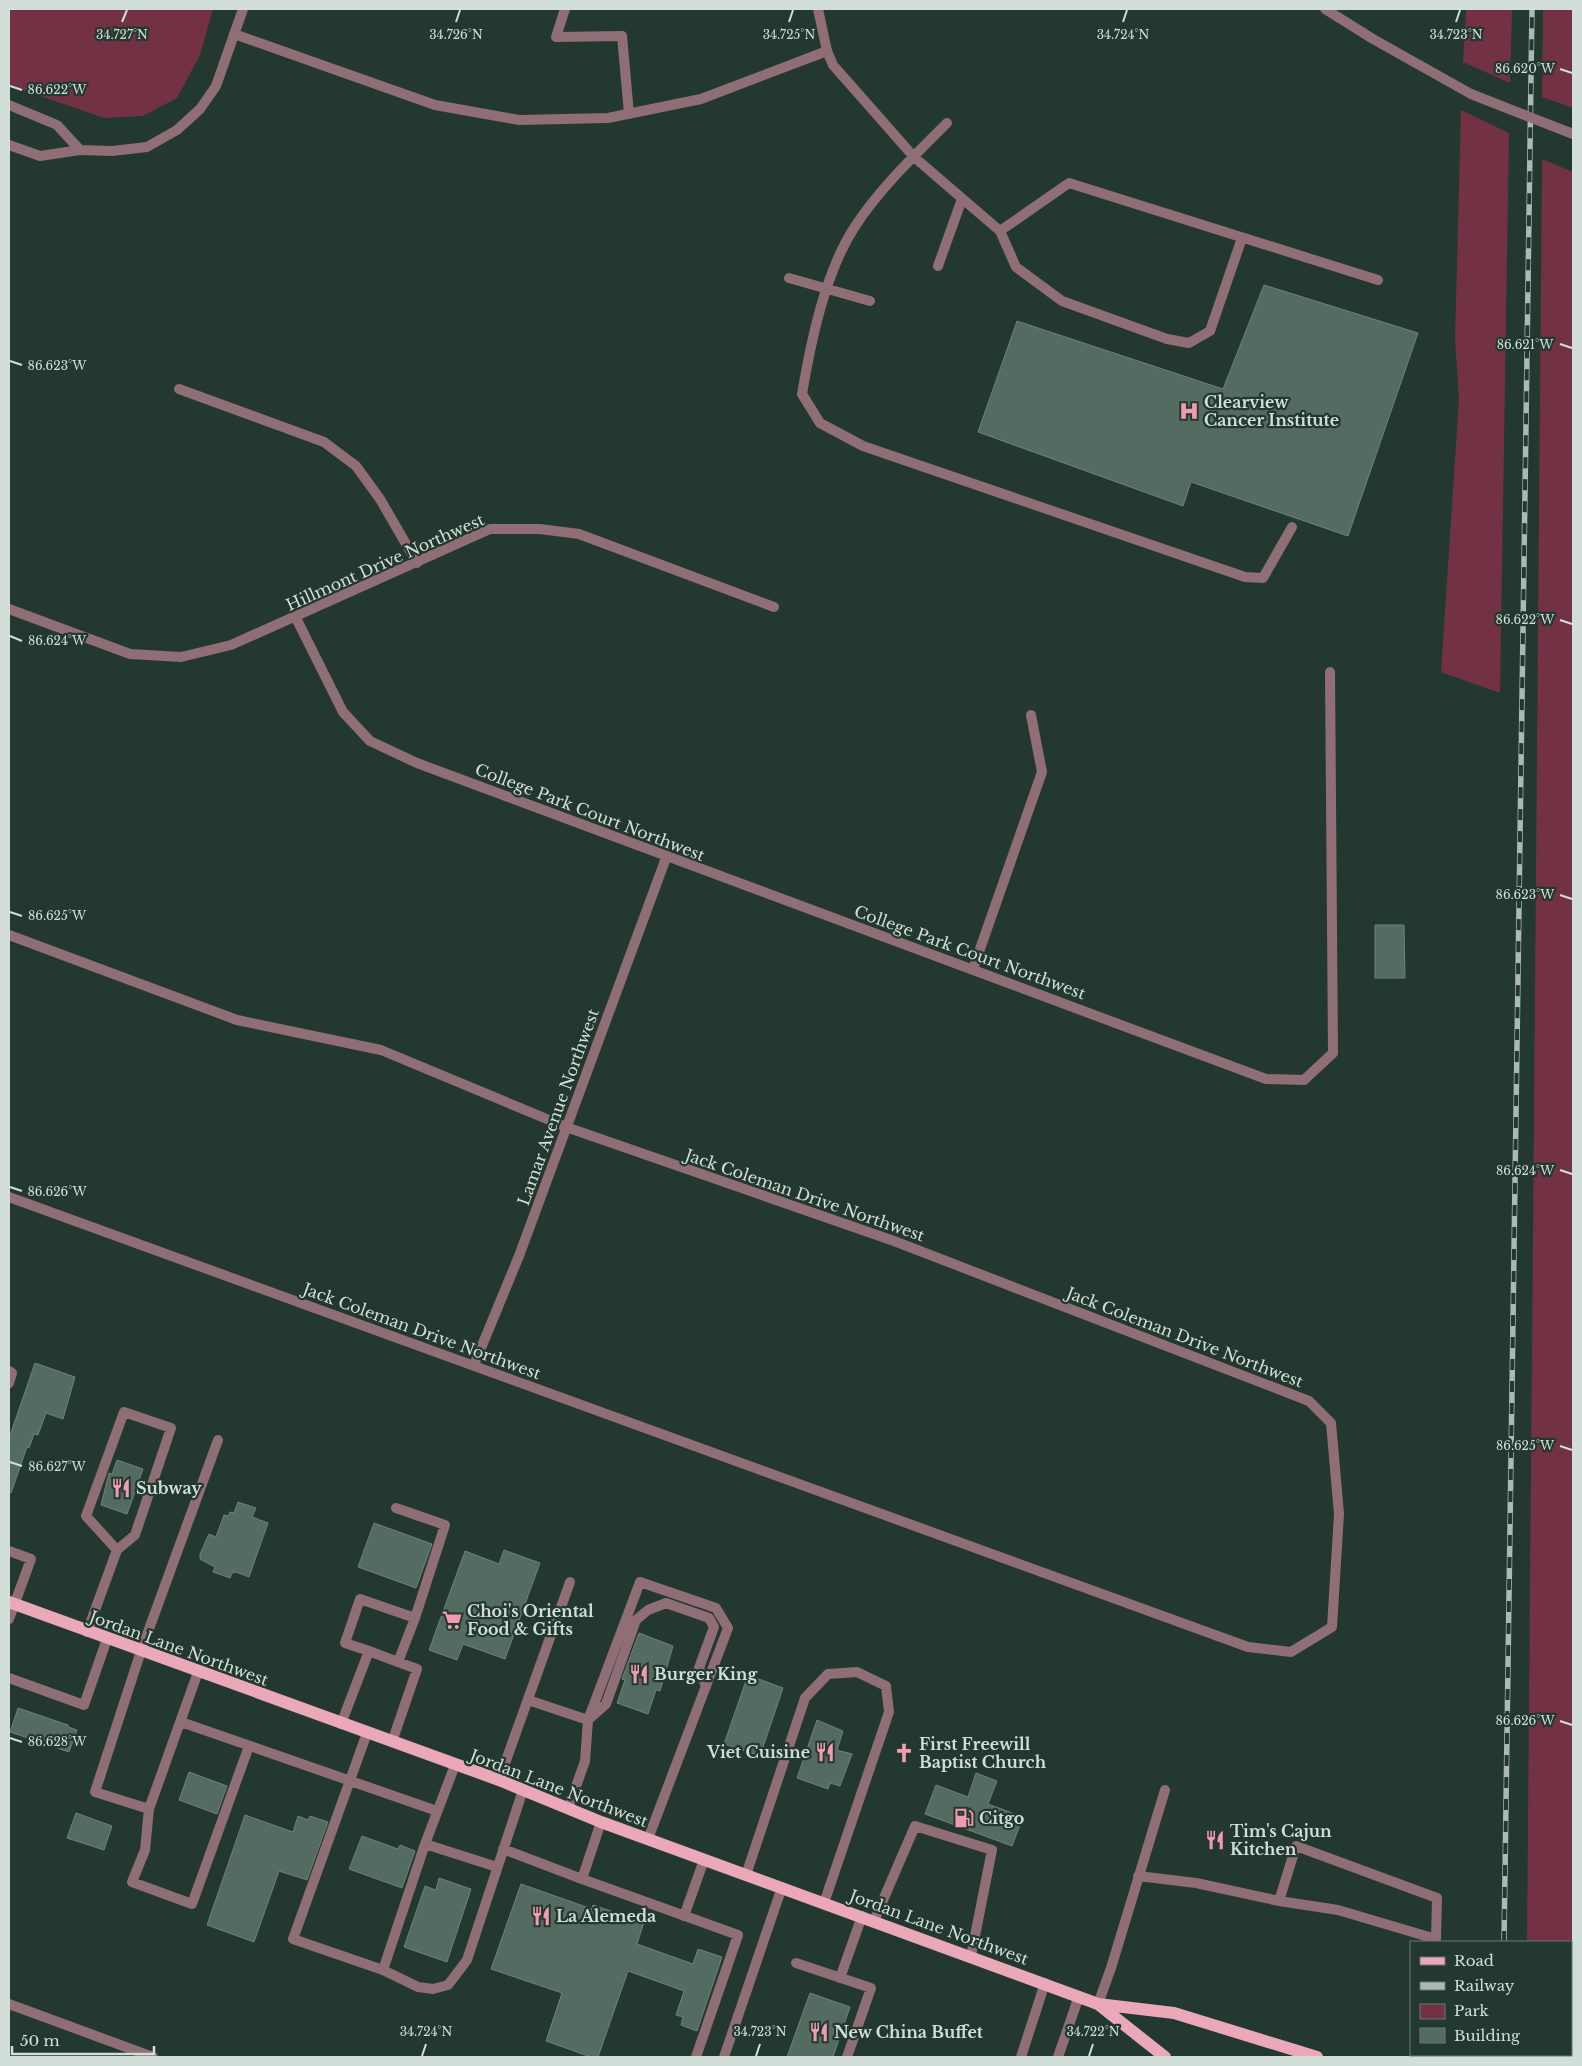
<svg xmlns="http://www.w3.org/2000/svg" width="1582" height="2066" font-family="'Libre Baskerville',serif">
	<rect width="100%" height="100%" fill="#233830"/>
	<!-- green -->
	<path fill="#733144" d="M9 9H213L200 55 177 98 143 116 104 118 9 85Z
		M1466 9H1512L1510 83 1463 62Z
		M1543 9H1573V108L1542 97Z
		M1461 110 1509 133 1500 693 1441 672 1459 399 1455 339Z
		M1542 159 1573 172V2057H1526V2055H1571V1942H1527Z"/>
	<!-- building -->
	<path fill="#546b61" stroke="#6b8379" d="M1264 285 1418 333 1348 536 1191 482 1183 506 978 432 1017 321 1223 389Z
		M1375 925H1404L1405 978H1375Z
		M35 1363 75 1377 63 1419 46 1413 38 1435 34 1434 29 1448 27 1447 11 1493 9 1492V1438Z
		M117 1460 143 1469 127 1514 101 1505 109 1473 112 1474Z
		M238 1502 256 1508 252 1517 268 1523 249 1577 236 1572 232 1573 230 1578 213 1572 215 1567 200 1559V1554L209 1534 216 1537 224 1515 228 1516 230 1512 234 1513Z
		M374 1523 432 1544 416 1588 358 1567Z
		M504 1550 540 1563 505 1659 463 1644 457 1660 429 1650 465 1551 499 1564Z
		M639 1633 673 1646 660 1691 656 1690 648 1714 617 1703 625 1680 622 1679Z
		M748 1675 783 1688 760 1756 724 1744Z
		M18 1708 68 1725V1727L77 1730 69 1752 10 1732Z
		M817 1720 843 1731 837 1750 852 1754 840 1786 830 1783 828 1789 797 1778Z
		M189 1772 227 1786 217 1814 179 1800Z
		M976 1773 997 1781 988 1804 1023 1817 1012 1846 925 1814 936 1785 968 1797Z
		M76 1813 112 1826 104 1850 67 1838Z
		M245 1815 293 1832 298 1816 308 1820 310 1816 328 1822 307 1880 279 1871 254 1942 207 1925Z
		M362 1836 398 1849 400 1845 415 1851 402 1888 349 1869Z
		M439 1878 471 1889 447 1962 404 1947 425 1886 436 1890Z
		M521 1884 592 1909 593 1905 644 1922 637 1944 693 1964 698 1949 722 1957 697 2031 681 2025 683 2017 676 2015 684 1991 628 1971 598 2057H591L546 2041 562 1993 491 1969Z
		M810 1993 850 2007 833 2057H787Z"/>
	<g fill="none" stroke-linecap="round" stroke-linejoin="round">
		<!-- service -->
		<path stroke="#8f6e76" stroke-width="10" d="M565 9 556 37 622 36 629 114
			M827 51 833 65 914 157 1000 231 1016 267 1062 301 1167 339 1189 343 1210 331 1242 238
			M947 123C914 156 879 189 854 228 825 273 811 341 802 394L820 423 863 446 1245 577 1263 578 1292 527
			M1000 231 1069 183 1378 280
			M938 266 962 199
			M789 278 870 301
			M9 1371 12 1373 9 1383
			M9 1551 31 1559 9 1619
			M87 1632 117 1550 135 1535 171 1428 124 1412 86 1516 117 1550
			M369 1651 398 1662
			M198 1672 149 1809 95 1792 141 1651 218 1440
			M9 1678 84 1705 107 1639
			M528 1700 588 1720
			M589 1719 606 1704 636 1620 648 1610 666 1603 709 1618 714 1627 699 1668 706 1687
			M181 1722 437 1811
			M341 1724 369 1651 345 1643 360 1599 415 1618 445 1525 396 1508
			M367 1733 293 1939 383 1970
			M392 1742 417 1669 398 1662 415 1618
			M455 1765 425 1844 383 1970 418 1987 433 1989 448 1985 467 1960 523 1790
			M499 1780 570 1582
			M149 1809 145 1850 132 1882 192 1904 249 1746
			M568 1809 585 1761 588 1720 640 1582 716 1608 728 1628 648 1839
			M601 1822 582 1879 738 1935 696 2057
			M425 1844 497 1867
			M503 1849 582 1879
			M746 1875 805 1698 828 1674 857 1672 886 1686 889 1712 824 1903
			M1138 1876 1196 1883 1279 1901 1338 1910 1436 1939 1437 1898 1296 1846 1279 1901
			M684 1916 704 1860
			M874 1921 915 1826 992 1850 971 1956
			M796 1963 871 1988 847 2057
			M840 1978 862 1916
			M1098 2004 1111 1968 1165 1790
			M1058 2057 1079 1996"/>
		<!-- minor -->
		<path stroke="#8f6e76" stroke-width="10" d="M234 34 435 105 519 120 608 118 701 99 827 51 818 9
			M9 105 57 125 80 150
			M9 145 40 156 80 150 112 151 147 147 177 130 200 109 216 86 243 9
			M179 389 324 442 356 466 380 499 417 563
			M9 609 130 654 181 657 231 645 490 529H540L579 534 774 607
			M296 618 343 712 370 741 417 763 1266 1079 1304 1080 1333 1053 1330 672
			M9 935 237 1020 381 1050 566 1127 894 1241 1309 1401 1331 1423 1339 1514 1332 1627 1291 1652 1248 1647 9 1197
			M973 969 1042 772 1031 715
			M474 1365 519 1256 666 858
			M9 2004 153 2057
			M724 2057 782 1887
			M1021 2057 1045 1983"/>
		<!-- tertiary -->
		<path stroke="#8f6e76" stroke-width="10" d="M1325 9 1373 39 1471 94"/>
		<!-- primary -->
		<path stroke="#eba8b8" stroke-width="12" d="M9 1602 499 1780 601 1822 1098 2004 1174 2013 1317 2057
			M1098 2004 1165 2057"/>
		<defs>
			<path id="rail" d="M1504 1942 1532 9
				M1502 2057V2055"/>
		</defs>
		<!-- rail casing -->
		<use href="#rail" stroke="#abbab3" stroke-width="5.5"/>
		<!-- rail -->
		<use href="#rail" stroke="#233830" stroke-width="4" stroke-dasharray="11" stroke-linecap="butt"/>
		<!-- tertiary-bridge -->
		<path stroke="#8f6e76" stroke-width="10" d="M1471 94 1573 134"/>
	</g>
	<!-- ticks -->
	<path fill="none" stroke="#d2dfd9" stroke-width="2" d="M122 22 127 10M456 22 460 10M789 22 793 10M1123 22 1127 10M1456 22 1460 10M1560 69 1572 73M10 86 22 90M1560 344 1572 348M10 361 22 365M1560 620 1572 624M10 636 22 641M1560 895 1572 899M10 912 22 916M1560 1170 1572 1174M10 1187 22 1191M1560 1446 1572 1450M10 1462 22 1466M1560 1721 1572 1725M10 1738 22 1742M422 2056 426 2044M756 2056 760 2044M1089 2056 1093 2044"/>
	<!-- icons -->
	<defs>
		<symbol id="hospital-bare" viewBox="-9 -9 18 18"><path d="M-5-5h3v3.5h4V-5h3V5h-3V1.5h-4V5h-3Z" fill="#f29ab0" stroke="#233830" stroke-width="2.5" paint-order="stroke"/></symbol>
		<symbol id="restaurant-bare" viewBox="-9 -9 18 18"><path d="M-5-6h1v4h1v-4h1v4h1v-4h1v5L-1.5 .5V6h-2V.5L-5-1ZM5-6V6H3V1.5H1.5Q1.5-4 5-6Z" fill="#f29ab0" stroke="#233830" stroke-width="2.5" paint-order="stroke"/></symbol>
		<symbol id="supermarket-bare" viewBox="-9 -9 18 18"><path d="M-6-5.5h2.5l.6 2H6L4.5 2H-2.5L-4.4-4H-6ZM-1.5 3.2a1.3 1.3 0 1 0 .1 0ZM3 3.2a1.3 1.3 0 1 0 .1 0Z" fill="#f29ab0" stroke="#233830" stroke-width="2.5" paint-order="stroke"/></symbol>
		<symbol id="church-bare" viewBox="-9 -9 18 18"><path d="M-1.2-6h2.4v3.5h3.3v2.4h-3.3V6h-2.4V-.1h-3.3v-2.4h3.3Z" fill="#f29ab0" stroke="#233830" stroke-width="2.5" paint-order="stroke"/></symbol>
		<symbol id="fuel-bare" viewBox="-9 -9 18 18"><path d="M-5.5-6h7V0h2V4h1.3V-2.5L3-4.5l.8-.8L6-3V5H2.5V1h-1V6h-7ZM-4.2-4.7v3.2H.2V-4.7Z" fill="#f29ab0" stroke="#233830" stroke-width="2.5" paint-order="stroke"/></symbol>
	</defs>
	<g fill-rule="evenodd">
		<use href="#hospital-bare" x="1175" y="397" width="28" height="28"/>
		<use href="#restaurant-bare" x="107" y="1474" width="28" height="28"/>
		<use href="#supermarket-bare" x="438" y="1606" width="28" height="28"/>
		<use href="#restaurant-bare" x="625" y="1660" width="28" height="28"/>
		<use href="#restaurant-bare" x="811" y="1738" width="28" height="28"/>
		<use href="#church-bare" x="890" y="1739" width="28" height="28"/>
		<use href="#fuel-bare" x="950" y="1804" width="28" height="28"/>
		<use href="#restaurant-bare" x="1201" y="1826" width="28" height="28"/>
		<use href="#restaurant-bare" x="527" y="1902" width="28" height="28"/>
		<use href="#restaurant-bare" x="805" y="2018" width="28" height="28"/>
	</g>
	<g text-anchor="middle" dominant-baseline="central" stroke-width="4.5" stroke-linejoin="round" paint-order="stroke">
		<!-- poi labels -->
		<g font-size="16" font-weight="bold" fill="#d2dfd9" stroke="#233830" text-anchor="start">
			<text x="1204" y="402">Clearview<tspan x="1204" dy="18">Cancer Institute</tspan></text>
			<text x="136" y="1488">Subway</text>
			<text x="467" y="1611">Choi's Oriental<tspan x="467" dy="18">Food &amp; Gifts</tspan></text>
			<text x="654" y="1674">Burger King</text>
			<text x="919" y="1744">First Freewill<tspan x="919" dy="18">Baptist Church</tspan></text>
			<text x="810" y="1752" text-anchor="end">Viet Cuisine</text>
			<text x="979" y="1818">Citgo</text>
			<text x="1230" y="1831">Tim's Cajun<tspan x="1230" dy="18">Kitchen</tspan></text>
			<text x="556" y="1916">La Alemeda</text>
			<text x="834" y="2032">New China Buffet</text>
		</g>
		<!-- street labels -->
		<g font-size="16" fill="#d2dfd9" stroke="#233830">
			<text transform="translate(385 562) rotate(-24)">Hillmont Drive Northwest</text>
			<text transform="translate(590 812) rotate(21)">College Park Court Northwest</text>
			<text transform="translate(970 952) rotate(20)">College Park Court Northwest</text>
			<text transform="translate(558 1107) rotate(-70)">Lamar Avenue Northwest</text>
			<text transform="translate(805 1195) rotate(19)">Jack Coleman Drive Northwest</text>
			<text transform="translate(422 1331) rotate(20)">Jack Coleman Drive Northwest</text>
			<text transform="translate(1185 1337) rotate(21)">Jack Coleman Drive Northwest</text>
			<text transform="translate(179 1648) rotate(20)">Jordan Lane Northwest</text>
			<text transform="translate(559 1788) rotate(21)">Jordan Lane Northwest</text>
			<text transform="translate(939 1927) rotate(20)">Jordan Lane Northwest</text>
		</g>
	</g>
	<g font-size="12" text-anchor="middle" fill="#d2dfd9" stroke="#233830" stroke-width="4.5" stroke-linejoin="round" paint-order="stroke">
		<text x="122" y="39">34.727°N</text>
		<text x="456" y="39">34.726°N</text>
		<text x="789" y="39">34.725°N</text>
		<text x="1123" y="39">34.724°N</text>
		<text x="1456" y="39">34.723°N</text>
		<text x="1525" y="73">86.620°W</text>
		<text x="57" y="94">86.622°W</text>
		<text x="1525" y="349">86.621°W</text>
		<text x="57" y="370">86.623°W</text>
		<text x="1525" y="624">86.622°W</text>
		<text x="57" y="645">86.624°W</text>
		<text x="1525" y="899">86.623°W</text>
		<text x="57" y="920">86.625°W</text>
		<text x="1525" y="1175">86.624°W</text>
		<text x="57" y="1196">86.626°W</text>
		<text x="1525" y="1450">86.625°W</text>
		<text x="57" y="1471">86.627°W</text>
		<text x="1525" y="1725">86.626°W</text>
		<text x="57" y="1746">86.628°W</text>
		<text x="426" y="2036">34.724°N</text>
		<text x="760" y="2036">34.723°N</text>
		<text x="1093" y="2036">34.722°N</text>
	</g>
	<!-- border -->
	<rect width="1582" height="2066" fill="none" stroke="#d2dfd9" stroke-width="20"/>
	<!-- legend -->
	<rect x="1410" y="1941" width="162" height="115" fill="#233830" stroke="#697b74"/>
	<rect x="1420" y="1957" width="25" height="8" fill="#eba8b8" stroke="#697b74"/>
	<text x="1454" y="1966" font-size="15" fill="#d2dfd9">Road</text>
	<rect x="1420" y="1982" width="25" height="8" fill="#abbab3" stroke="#697b74"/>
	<text x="1454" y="1991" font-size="15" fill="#d2dfd9">Railway</text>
	<rect x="1420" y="2004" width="25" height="15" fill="#733144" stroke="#697b74"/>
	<text x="1454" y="2016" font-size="15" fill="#d2dfd9">Park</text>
	<rect x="1420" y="2028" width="25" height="15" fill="#546b61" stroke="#697b74"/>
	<text x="1454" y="2041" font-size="15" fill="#d2dfd9">Building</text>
	<!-- scale -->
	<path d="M12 2046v8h142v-8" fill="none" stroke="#d2dfd9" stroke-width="2.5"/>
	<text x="20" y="2046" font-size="15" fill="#d2dfd9" stroke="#233830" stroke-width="4" paint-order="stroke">50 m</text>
</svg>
